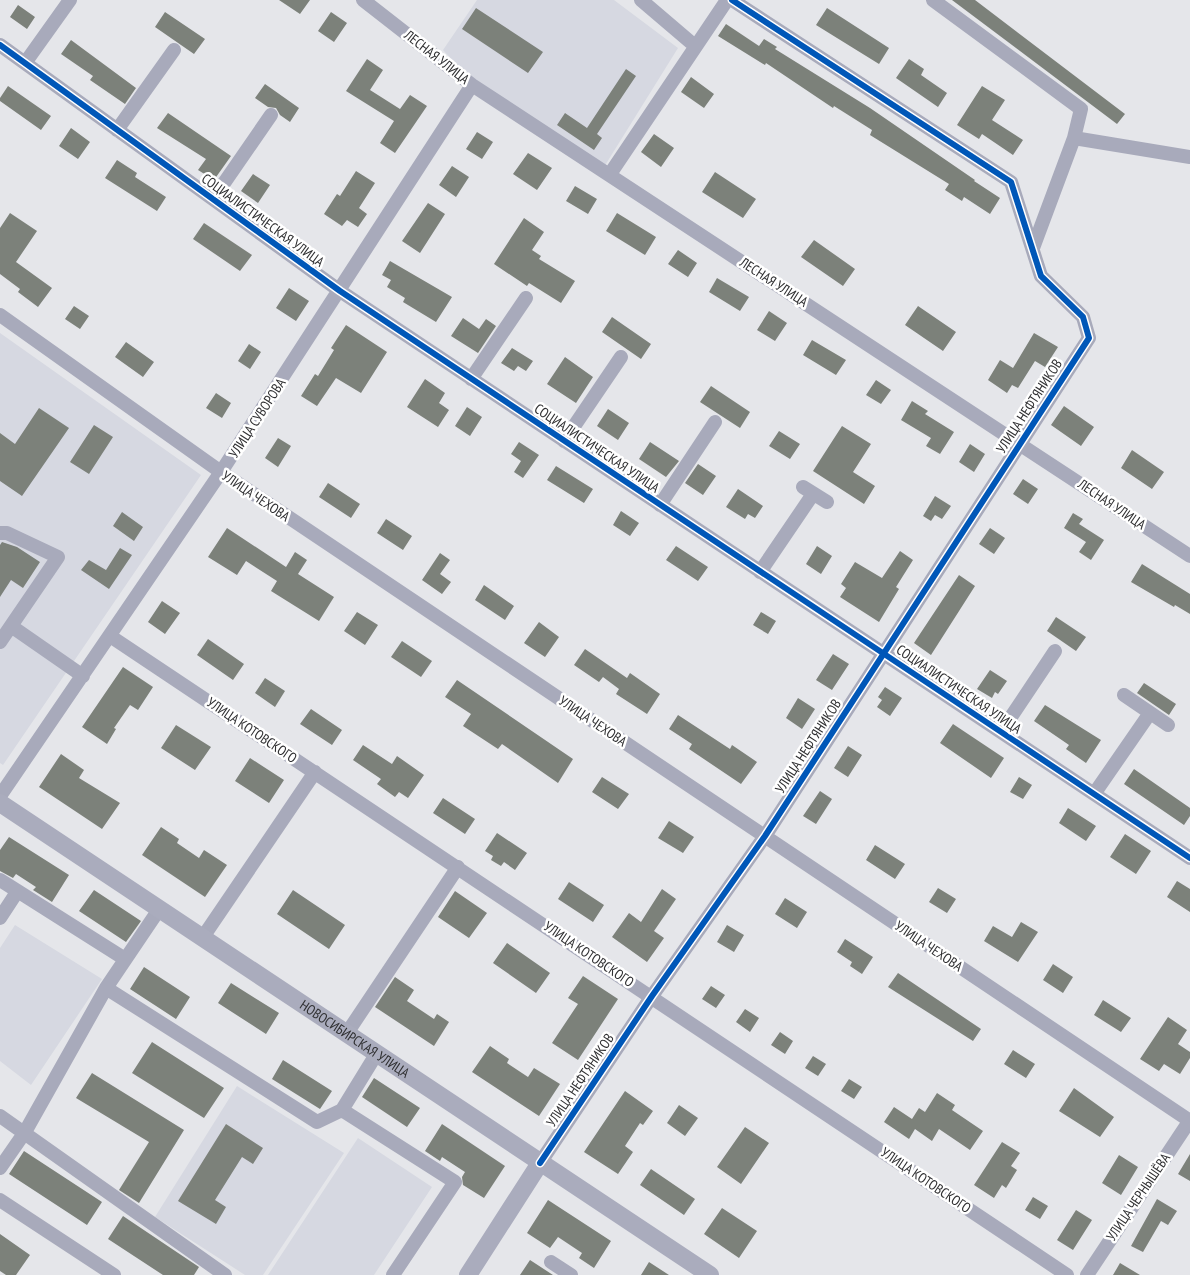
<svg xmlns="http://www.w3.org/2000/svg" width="1190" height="1275" font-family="'PT Sans Narrow',sans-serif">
	<rect width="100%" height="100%" fill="#e5e6ea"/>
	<!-- built -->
	<path fill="#d6d8e1" d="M477 0H614L678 48 604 167 474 83 443 50Z
		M0 333 201 475 3 765 0 763Z
		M15 925 102 979 31 1085 0 1061V948Z
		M237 1086 344 1153 263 1275H245L155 1217Z
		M358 1138 432 1187 374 1275H268Z"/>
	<!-- building -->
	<path fill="#7c817a" d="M279 0H310L300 14Z
		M952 0H975L1125 114 1117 124Z
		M18 5 35 17 27 29 10 17Z
		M476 8 543 52 528 73 462 29Z
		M827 8 889 48 879 64 816 25Z
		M165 12 205 39 194 54 155 27Z
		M331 12 347 23 334 42 318 31Z
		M726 24 759 46 764 39 777 47 775 49 870 108 975 180 974 181 1000 198 990 214 964 197 962 201 945 190 949 184 870 135 872 130 834 106 833 108 766 63 765 65 718 36Z
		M71 40 136 88 125 104 90 80 93 76 61 54Z
		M367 59 383 70 370 90 400 109 410 95 427 106 395 153 380 143 394 121 346 91Z
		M909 59 924 69 921 75 947 93 938 107 896 78Z
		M626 69 636 76 597 134 602 138 594 150 557 125 565 113 587 128Z
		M691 77 714 94 704 108 681 92Z
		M265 84 299 108 290 122 280 115 276 108 268 107 255 98Z
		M8 86 51 116 41 130 0 101V98Z
		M982 86 1005 100 992 120 1023 140 1013 155 982 134 979 139 957 125Z
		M168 113 231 156 214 180 198 170 206 159 157 128Z
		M71 128 90 142 78 159 59 146Z
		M477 132 493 142 482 159 466 149Z
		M654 134 674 148 661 167 641 152Z
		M528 153 552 168 537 190 513 174Z
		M117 160 137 173 135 177 166 197 157 211 105 178Z
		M452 166 469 177 456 197 439 185Z
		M356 171 375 183 359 208 367 214 358 227 347 220 342 226 324 214 337 194 340 196Z
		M715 172 756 199 743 218 702 192Z
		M253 174 270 185 258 203 241 191Z
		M575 186 597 199 588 214 566 201Z
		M428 203 445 214 420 253 402 241Z
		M10 213 37 231 16 262 52 288 38 307 18 292 20 289 0 274V228Z
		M617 213 656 237 645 255 606 231Z
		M524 218 544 232 532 250 541 256 539 259 575 281 561 303 529 283 527 286 494 264Z
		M204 223 252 255 240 271 193 239Z
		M814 240 855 269 843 286 801 257Z
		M678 250 697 263 688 277 668 264Z
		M390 261 452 297 436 322 403 302 405 298 387 287 391 280 382 275Z
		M717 278 749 297 740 311 709 292Z
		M289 288 309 301 296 321 276 308Z
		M74 306 89 316 80 329 65 319Z
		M918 306 956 332 943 351 905 325Z
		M769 311 787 323 775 341 757 330Z
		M612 317 651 344 641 359 602 332Z
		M463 318 479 329 486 319 496 326 478 353 451 336Z
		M346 325 387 352 361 393 336 378 317 406 301 396 315 374 318 376 334 350 331 348Z
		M1034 333 1058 347 1045 367 1035 361 1018 388 1012 385 1007 393 988 380 1000 360 1013 368Z
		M812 340 846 360 836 375 803 355Z
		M126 342 154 362 143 377 115 357Z
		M249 344 261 352 250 369 238 361Z
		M512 348 533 361 526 371 518 366 514 371 501 363Z
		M565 357 593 377 576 403 547 384Z
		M425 379 445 393 439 403 449 410 438 427 407 407Z
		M876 380 891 390 881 404 866 395Z
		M711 386 750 412 740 428 700 402Z
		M216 393 231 403 222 418 206 408Z
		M912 401 928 411 925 414 954 432 940 454 926 446 931 438 901 420Z
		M1064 406 1094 427 1081 446 1051 425Z
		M467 407 482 417 470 436 455 426Z
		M39 408 69 428 22 496 0 481V433L15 444Z
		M608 409 629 423 618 440 597 426Z
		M94 425 113 437 89 474 70 462Z
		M842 426 871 444 853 472 875 486 864 504 813 471Z
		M779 431 800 444 790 459 769 446Z
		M278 438 291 446 278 467 265 458Z
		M519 442 539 455 523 478 514 472 521 461 511 454Z
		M650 442 679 461 666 477 639 459Z
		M970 444 985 454 974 472 959 462Z
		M1132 450 1164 472 1152 489 1121 468Z
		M698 464 716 476 703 495 685 483Z
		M556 466 593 489 584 503 547 480Z
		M1023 479 1038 489 1028 504 1013 494Z
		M328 483 360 504 351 518 319 497Z
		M738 489 763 506 755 518 748 514 745 519 726 507Z
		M935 496 951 506 942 519 935 515 931 521 923 516Z
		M621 511 639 523 630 536 613 525Z
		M122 512 143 527 134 541 113 526Z
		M1073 513 1083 519 1079 524 1104 540 1091 560 1079 552 1086 542 1064 528Z
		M386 519 412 536 403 550 377 533Z
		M227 528 286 567 295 552 307 560 298 574 334 597 319 621 271 591 277 581 246 561 237 575 208 557Z
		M990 528 1005 538 994 554 979 544Z
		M2 542 17 547 40 562 23 588 11 580 0 597V545Z
		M676 546 708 567 698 581 666 560Z
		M817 546 832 556 821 574 806 564Z
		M120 548 132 555 109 589 81 570 89 560 106 570Z
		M900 551 913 560 896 587 899 589 879 622 840 597 846 588 841 584 855 562 882 578Z
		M440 553 450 560 440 574 451 582 442 594 422 580Z
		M1142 564 1190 594V614L1175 605 1174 607 1131 582Z
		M959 575 975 586 931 655 914 643Z
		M484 585 514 606 505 620 475 600Z
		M162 601 180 613 165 634 148 622Z
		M357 612 378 625 365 645 344 631Z
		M761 612 776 621 768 634 753 625Z
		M1056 617 1086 637 1076 651 1047 631Z
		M539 622 559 637 545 657 524 643Z
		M208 639 244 664 233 680 197 655Z
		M402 641 432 661 421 677 391 657Z
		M585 649 627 678 630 673 660 694 647 714 616 694 619 689 603 677 599 682 574 665Z
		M833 654 849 664 832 690 816 680Z
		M123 667 153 687 138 710 130 705 114 728 116 729 107 744 82 727Z
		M990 670 1007 681 998 694 995 692 992 698 977 689Z
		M265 678 285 691 275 707 255 693Z
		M457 680 573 759 558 783 502 744 498 749 463 726 471 714 445 697Z
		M1144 683 1176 704 1169 715 1137 693Z
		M885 687 902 698 890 716 877 707 882 700 878 697Z
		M798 698 815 709 802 729 786 718Z
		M1045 705 1101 740 1086 763 1066 749 1069 745 1034 721Z
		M311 709 342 730 332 745 300 724Z
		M678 715 730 749 732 745 757 762 741 784 689 749 692 744 669 729Z
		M953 724 1004 758 991 778 940 743Z
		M176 725 211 747 195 770 161 748Z
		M363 745 392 764 397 756 424 775 408 798 399 792 395 797 377 784 381 779 353 760Z
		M848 746 862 755 848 777 834 768Z
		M61 754 84 770 79 778 120 803 102 829 39 787Z
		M250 758 284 780 269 803 235 781Z
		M1134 769 1190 808V816L1184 825 1124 784Z
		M602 777 629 794 618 809 592 792Z
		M1019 777 1032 785 1023 799 1010 792Z
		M820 791 832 799 816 824 803 816Z
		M443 798 475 819 465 834 433 813Z
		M1068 808 1096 826 1086 841 1059 823Z
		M669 821 694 837 683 853 658 838Z
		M161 827 179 839 177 843 199 858 204 850 227 865 205 897 142 855Z
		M497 833 527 853 515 870 504 862 501 866 491 860 493 856 485 851Z
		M1125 834 1151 851 1136 874 1110 857Z
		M9 837 69 875 52 902 33 890 36 887 16 874 13 878 0 871V850Z
		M875 845 905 864 895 879 866 860Z
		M1177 881 1190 889V912L1167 897Z
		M569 882 604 905 593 922 558 899Z
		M938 888 956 899 947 913 929 902Z
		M662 889 676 899 654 931 664 938 647 962 612 937 629 913 641 922Z
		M94 890 141 921 126 942 79 911Z
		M293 890 345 925 329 949 277 914Z
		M455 891 487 913 469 938 438 917Z
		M785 898 807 912 797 928 775 914Z
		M1021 922 1038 932 1018 962 984 941 993 926 1012 937Z
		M727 925 744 935 734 952 717 942Z
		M845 939 873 957 862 974 850 966 852 962 837 952Z
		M507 943 550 973 536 993 493 963Z
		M1053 964 1073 977 1063 993 1043 980Z
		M144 967 190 997 176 1019 130 989Z
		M898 973 981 1029 973 1041 888 987Z
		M583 976 618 999 578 1060 552 1043 578 1004 568 998Z
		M395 977 414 990 407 1001 434 1019 437 1014 449 1022 434 1046 375 1007Z
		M231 983 279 1013 266 1034 218 1003Z
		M711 986 725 995 716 1008 702 999Z
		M1103 1000 1131 1018 1121 1032 1094 1015Z
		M745 1009 759 1018 750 1032 736 1022Z
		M1168 1017 1187 1030 1178 1044 1190 1052V1058L1180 1074 1164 1064 1159 1071 1140 1059Z
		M780 1032 793 1041 785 1054 771 1045Z
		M152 1042 224 1088 204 1118 132 1073Z
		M490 1046 509 1059 507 1063 528 1077 534 1068 560 1084 539 1116 472 1072Z
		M1013 1050 1035 1064 1026 1078 1004 1064Z
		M813 1056 826 1064 818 1076 805 1068Z
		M283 1060 332 1091 320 1109 272 1079Z
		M92 1073 184 1130 139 1203 119 1190 149 1142 76 1098Z
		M374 1078 420 1108 407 1127 362 1097Z
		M849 1079 862 1087 854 1099 841 1091Z
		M1074 1088 1114 1117 1100 1137 1059 1111Z
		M625 1091 653 1111 643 1125 640 1123 625 1146 633 1152 618 1174 584 1152Z
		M937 1093 955 1105 952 1110 983 1131 970 1150 939 1129 932 1141 915 1129 909 1139 884 1122 894 1107 912 1119 919 1108 925 1112Z
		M679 1105 698 1118 685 1136 667 1123Z
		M226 1124 263 1148 253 1164 242 1157 215 1200 226 1207 216 1224 178 1201Z
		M442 1124 505 1166 484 1198 463 1185 462 1177 465 1172 442 1157 440 1161 425 1151Z
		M745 1127 769 1143 741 1184 717 1167Z
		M1002 1142 1020 1153 1011 1166 1017 1170 1006 1188 1002 1185 994 1198 974 1185Z
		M24 1151 102 1202 87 1225 9 1174Z
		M1190 1154V1181L1178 1174Z
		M1119 1155 1138 1167 1121 1195 1102 1183Z
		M651 1169 695 1199 684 1215 640 1185Z
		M1033 1197 1048 1206 1040 1219 1025 1210Z
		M1157 1199 1177 1211 1168 1225 1161 1221 1143 1252 1131 1246Z
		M548 1200 611 1241 594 1268 579 1258 582 1253 558 1237 550 1248 527 1233Z
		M722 1208 757 1231 739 1258 704 1234Z
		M1076 1210 1092 1220 1073 1250 1057 1240Z
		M123 1216 199 1267 194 1275H163L108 1239Z
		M0 1234 30 1255 16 1275H6L0 1271Z
		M530 1260 553 1275H520Z
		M649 1262 669 1275H641Z
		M1120 1263 1140 1275H1113Z"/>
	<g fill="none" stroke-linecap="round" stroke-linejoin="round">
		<!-- minor -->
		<path stroke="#a8aabb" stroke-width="14" d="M363 0 472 85 1190 556
			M641 0 695 46
			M933 0 1081 109 1074 138 1033 248
			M0 45 340 291 1190 858
			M25 63 70 0
			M117 130 174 50
			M1074 138 1190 157
			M610 174 727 0
			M213 199 271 115
			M0 315 221 472 1190 1121
			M471 379 526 298
			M564 441 621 357
			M803 487 827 502
			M660 505 715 422
			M0 533H7L58 557 0 642
			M760 572 813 494
			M11 626 83 676
			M110 636 1067 1275
			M1124 695 1168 725
			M1001 732 1055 651
			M1094 794 1150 713
			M0 796 221 472 472 85
			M0 880 125 959
			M0 918 17 892
			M203 937 315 772
			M106 988 317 1122 342 1110 455 1182 393 1275
			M347 1033 458 867
			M342 1110 377 1053
			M0 1116 225 1275
			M540 1163 652 996 765 836 1089 338 1083 317 1041 276 1011 182 732 0
			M0 1168 25 1132 106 988 160 908
			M0 1200 114 1275
			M551 1262 571 1275
			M1087 1275 1190 1120"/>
		<!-- major -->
		<g stroke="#aaacbd" stroke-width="18">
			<path id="s1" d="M0 803 710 1275"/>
			<path d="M468 1275 540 1163"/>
		</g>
		<defs>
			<path id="cycleway" d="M0 45 340 291 1190 858
				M540 1163 652 996 765 836 1089 338 1083 317 1041 276 1011 182 732 0"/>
		</defs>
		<!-- cycleway casing -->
		<use href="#cycleway" stroke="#fff" stroke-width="9"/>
		<!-- cycleway -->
		<use href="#cycleway" stroke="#0057b8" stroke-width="6"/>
	</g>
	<g text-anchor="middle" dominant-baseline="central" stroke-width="5" stroke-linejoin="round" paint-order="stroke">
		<!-- street labels -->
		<g font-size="14" fill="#2f2f31" stroke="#fff">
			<text transform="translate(437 57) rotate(38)">ЛЕСНАЯ УЛИЦА</text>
			<text transform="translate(263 220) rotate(36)">СОЦИАЛИСТИЧЕСКАЯ УЛИЦА</text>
			<text transform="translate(774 282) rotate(33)">ЛЕСНАЯ УЛИЦА</text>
			<text transform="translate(1029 406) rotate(-57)">УЛИЦА НЕФТЯНИКОВ</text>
			<text transform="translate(257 418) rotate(-57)">УЛИЦА СУВОРОВА</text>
			<text transform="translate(597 448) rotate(34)">СОЦИАЛИСТИЧЕСКАЯ УЛИЦА</text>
			<text transform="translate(256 496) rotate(34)">УЛИЦА ЧЕХОВА</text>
			<text transform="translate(1112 504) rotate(34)">ЛЕСНАЯ УЛИЦА</text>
			<text transform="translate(959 689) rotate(34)">СОЦИАЛИСТИЧЕСКАЯ УЛИЦА</text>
			<text transform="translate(593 721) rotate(34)">УЛИЦА ЧЕХОВА</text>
			<text transform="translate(252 730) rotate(34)">УЛИЦА КОТОВСКОГО</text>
			<text transform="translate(808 746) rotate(-57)">УЛИЦА НЕФТЯНИКОВ</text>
			<text transform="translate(929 946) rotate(34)">УЛИЦА ЧЕХОВА</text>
			<text transform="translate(589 954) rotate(34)">УЛИЦА КОТОВСКОГО</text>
			<text stroke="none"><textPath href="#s1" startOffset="426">НОВОСИБИРСКАЯ УЛИЦА</textPath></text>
			<text transform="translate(580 1080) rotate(-56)">УЛИЦА НЕФТЯНИКОВ</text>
			<text transform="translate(926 1180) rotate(34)">УЛИЦА КОТОВСКОГО</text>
			<text transform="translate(1138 1197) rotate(-56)">УЛИЦА ЧЕРНЫШЁВА</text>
		</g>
	</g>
</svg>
